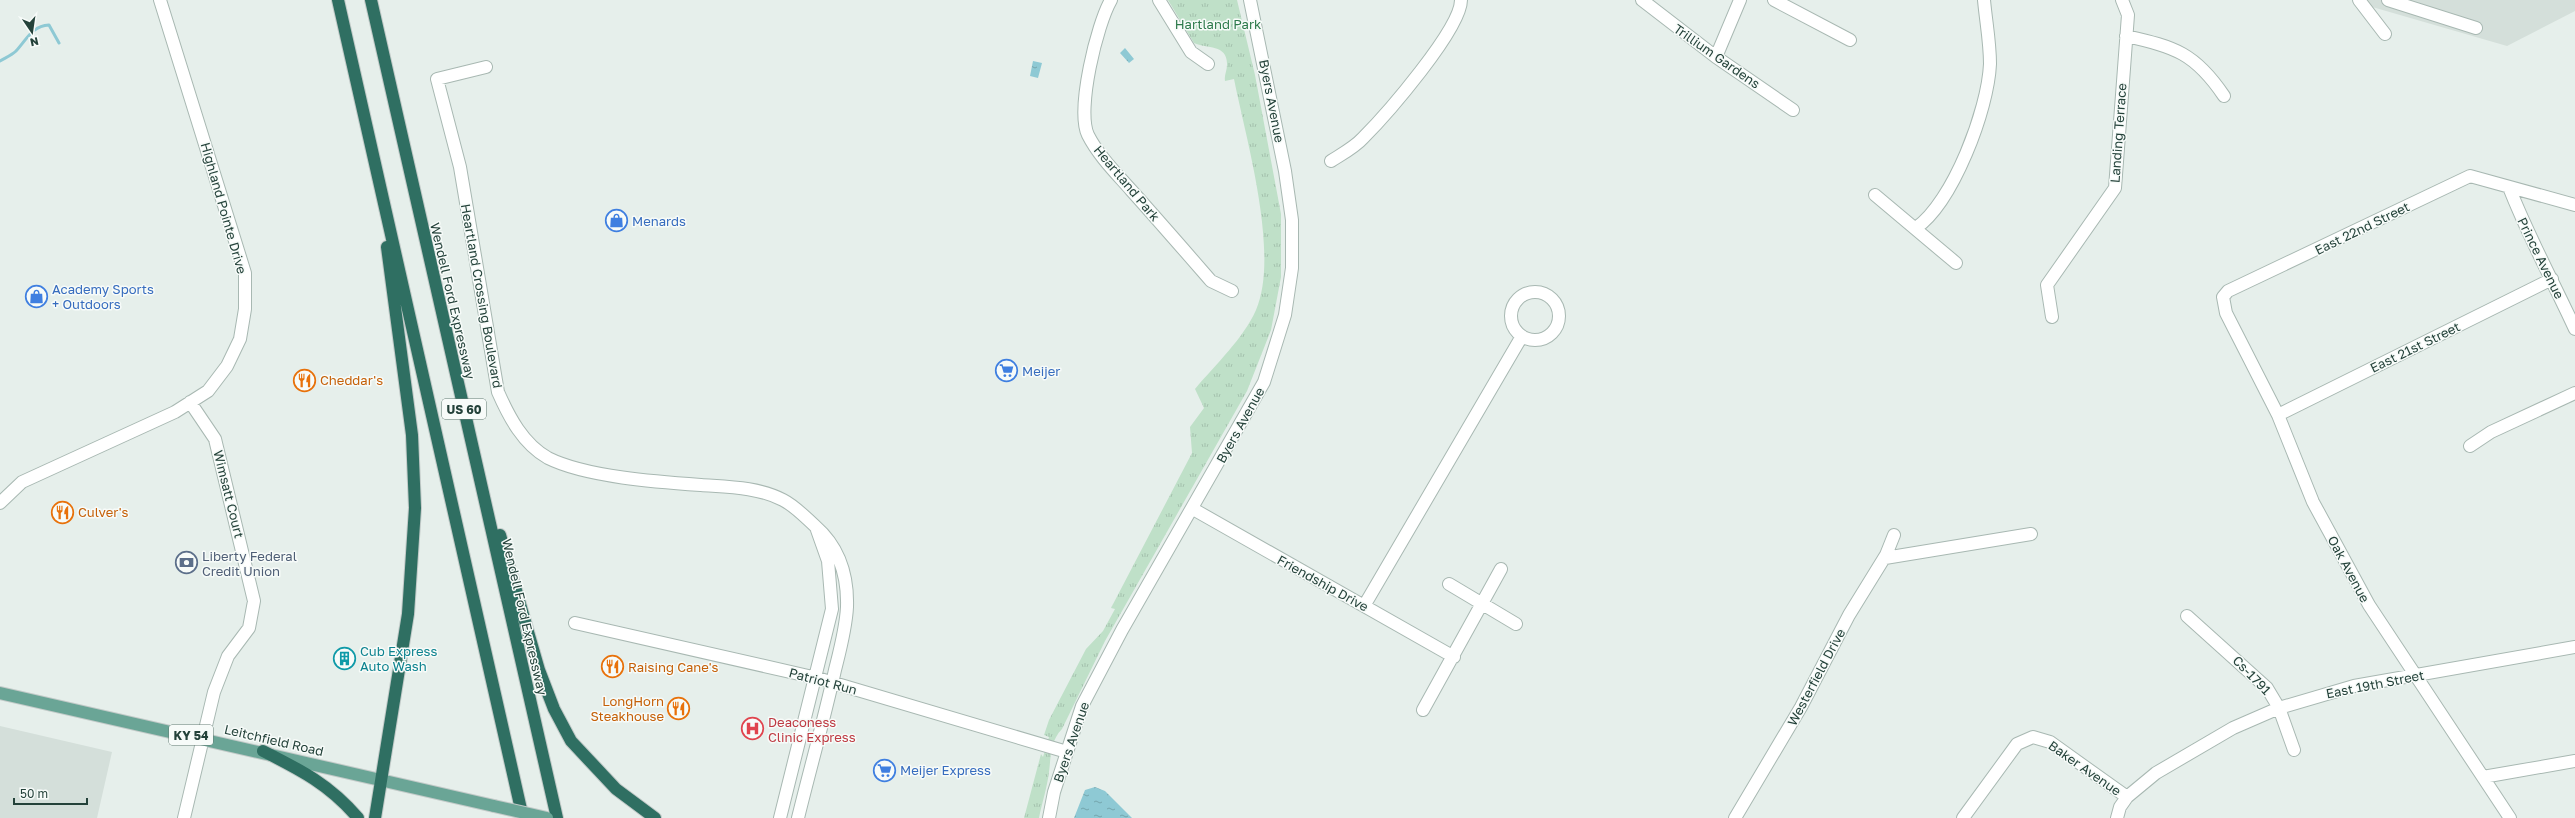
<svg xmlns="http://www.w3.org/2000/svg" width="2575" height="818" font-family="'Golos Text',sans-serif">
	<defs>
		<pattern id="grass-tufts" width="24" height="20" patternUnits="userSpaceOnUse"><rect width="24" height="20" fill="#bfe0c8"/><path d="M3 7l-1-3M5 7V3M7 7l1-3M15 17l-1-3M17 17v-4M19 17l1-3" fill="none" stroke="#a4c1ad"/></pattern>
		<pattern id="water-ripples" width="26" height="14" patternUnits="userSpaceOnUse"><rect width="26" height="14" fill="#8ec9d4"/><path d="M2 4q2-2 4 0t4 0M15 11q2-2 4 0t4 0" fill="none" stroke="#74a5ad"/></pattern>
	</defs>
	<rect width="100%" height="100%" fill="#e6efeb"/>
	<!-- built -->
	<path fill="#d4dfda" d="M2359 0H2575V11L2507 46 2362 4Z
		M0 726 112 752 97 818H0Z"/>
	<!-- grass -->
	<path fill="url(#grass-tufts)" d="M1168 0H1237L1255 75 1281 214V277L1271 330 1247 391 1105 641 1062 729C1050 741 1051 757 1049 772 1047 788 1042 803 1039 818H1024L1041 754 1043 757 1049 737 1044 735 1049 720 1086 649 1103 631 1115 609 1111 608 1192 453 1190 427 1204 408 1195 389C1216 364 1243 339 1256 310 1280 254 1246 139 1234 79L1225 81C1224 75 1227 71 1227 65 1228 44 1207 49 1194 43Z"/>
	<!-- water -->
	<path fill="url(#water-ripples)" d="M1125 48 1134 59 1129 63 1120 53Z
		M1033 61 1042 63 1038 78 1030 76Z
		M1095 787 1105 791 1132 818H1074L1085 790Z"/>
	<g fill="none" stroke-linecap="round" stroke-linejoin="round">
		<!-- stream -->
		<path stroke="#8ec9d4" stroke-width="3" d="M0 61C5 58 12 55 16 51 27 39 32 26 49 25L59 43"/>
		<defs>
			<path id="minor" d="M1111 0C1097 24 1076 110 1088 135 1098 155 1116 173 1131 190 1158 220 1184 250 1211 281L1232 291
				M1159 0 1191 52 1208 64
				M1642 0 1716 57 1793 110
				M1774 0 1850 40
				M2359 0 2385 34
				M2388 0 2476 28
				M2126 36C2175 47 2195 53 2224 96
				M1716 57 1740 0
				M486 67 437 79 460 167 498 392C509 417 523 444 548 458 586 477 658 482 701 485 728 487 758 487 783 500 795 506 805 517 815 526 839 547 848 575 847 607 846 628 840 650 835 670 824 720 810 769 798 818
				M1331 161C1342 154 1355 147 1363 138 1386 115 1461 29 1461 0
				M2509 187C2528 236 2553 281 2575 329
				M1875 195 1956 263
				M1916 228C1953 202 1988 110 1990 64 1990 42 1986 22 1984 0
				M1511 316a24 24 0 1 1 48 0a24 24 0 1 1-48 0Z
				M2052 317 2047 285 2115 188 2128 15 2122 0
				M2278 415 2552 279
				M2470 446 2491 432 2575 393
				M0 503 22 482 175 412 208 391 227 366 240 339 245 309V273L160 0
				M1193 509 1454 657
				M1885 558 2031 534
				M1449 584 1516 624
				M1364 606 1522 336
				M2187 616 2267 688 2279 708 2294 750
				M575 623 817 678 1067 752
				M1423 710 1501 569
				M2483 777 2575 761
				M184 818 214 692 228 656 249 628 254 601 215 439 190 402
				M780 818 832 609 828 561 817 530
				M1735 818 1801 707 1849 615 1886 555 1894 535
				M1963 818 2017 744 2033 737 2050 742 2127 797
				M2117 818 2120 807 2127 797 2156 773 2233 728 2279 708 2354 686 2575 647
				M2510 818 2369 605 2313 502 2278 415 2226 313 2223 297 2228 291 2470 176 2575 205"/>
			<path id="tertiary" d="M1049 818 1054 792 1082 706 1122 630 1264 382 1285 315 1292 268V220L1285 171 1250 0"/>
			<path id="primary" d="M0 693 494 806"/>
			<path id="motorway" d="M338 0 523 818
				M371 0 557 818
				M500 535 539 670 554 709 571 741 616 789 655 818
				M263 751C301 770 330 785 358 818
				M375 818 408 614 415 508 412 435 387 247"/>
		</defs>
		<!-- minor casing -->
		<use href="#minor" stroke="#a8b8b2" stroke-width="14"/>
		<!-- tertiary casing -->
		<use href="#tertiary" stroke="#a8b8b2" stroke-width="14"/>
		<!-- primary casing -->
		<use href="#primary" stroke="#c2cac8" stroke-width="14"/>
		<!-- motorway casing -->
		<use href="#motorway" stroke="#c2cac8" stroke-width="14"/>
		<!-- minor -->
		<use href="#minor" stroke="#fff" stroke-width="12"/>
		<!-- tertiary -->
		<use href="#tertiary" stroke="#fff" stroke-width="12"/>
		<!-- primary -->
		<use href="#primary" stroke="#6aa596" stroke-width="12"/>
		<!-- motorway -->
		<use href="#motorway" stroke="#2f6f62" stroke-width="12"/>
		<defs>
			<path id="primary-bridge" d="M494 806 547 818"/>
		</defs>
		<!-- primary-bridge casing -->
		<use href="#primary-bridge" stroke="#c2cac8" stroke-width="14" stroke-linecap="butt"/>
		<!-- primary-bridge -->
		<use href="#primary-bridge" stroke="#6aa596" stroke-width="12"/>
	</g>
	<!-- icons -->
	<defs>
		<symbol id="shop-ring" viewBox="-11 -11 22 22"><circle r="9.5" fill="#f7fbf9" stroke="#3f7fe0" stroke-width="1.5"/><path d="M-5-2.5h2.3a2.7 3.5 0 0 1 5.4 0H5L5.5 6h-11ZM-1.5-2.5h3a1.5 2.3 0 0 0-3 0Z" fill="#3f7fe0"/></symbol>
		<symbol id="supermarket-ring" viewBox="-11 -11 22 22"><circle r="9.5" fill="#f7fbf9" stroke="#3f7fe0" stroke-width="1.5"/><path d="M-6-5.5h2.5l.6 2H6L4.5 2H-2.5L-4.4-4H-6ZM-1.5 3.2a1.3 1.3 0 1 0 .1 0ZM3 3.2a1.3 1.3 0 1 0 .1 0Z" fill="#3f7fe0"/></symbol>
		<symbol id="restaurant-ring" viewBox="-11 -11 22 22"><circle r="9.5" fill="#f7fbf9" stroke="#e8710a" stroke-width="1.5"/><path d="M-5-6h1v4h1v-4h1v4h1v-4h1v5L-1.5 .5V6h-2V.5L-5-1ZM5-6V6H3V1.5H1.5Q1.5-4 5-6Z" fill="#e8710a"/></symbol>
		<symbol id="bank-ring" viewBox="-11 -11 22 22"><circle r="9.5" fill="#f7fbf9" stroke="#5c6f8a" stroke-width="1.5"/><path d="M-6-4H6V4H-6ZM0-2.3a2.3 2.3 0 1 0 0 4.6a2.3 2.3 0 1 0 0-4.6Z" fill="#5c6f8a"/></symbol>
		<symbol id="building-ring" viewBox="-11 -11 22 22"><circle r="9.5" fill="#f7fbf9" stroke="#0f9aa8" stroke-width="1.5"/><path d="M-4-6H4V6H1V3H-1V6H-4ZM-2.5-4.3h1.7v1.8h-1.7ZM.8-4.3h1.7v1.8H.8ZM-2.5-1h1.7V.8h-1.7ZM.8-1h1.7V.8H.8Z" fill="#0f9aa8"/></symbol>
		<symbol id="hospital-ring" viewBox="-11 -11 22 22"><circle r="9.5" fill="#f7fbf9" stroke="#e0444e" stroke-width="1.5"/><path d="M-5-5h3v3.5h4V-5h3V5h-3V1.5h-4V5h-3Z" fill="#e0444e"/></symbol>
	</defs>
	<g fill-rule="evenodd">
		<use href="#shop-ring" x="604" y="208" width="25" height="25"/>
		<use href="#shop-ring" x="24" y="284" width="25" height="25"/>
		<use href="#supermarket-ring" x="994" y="358" width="25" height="25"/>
		<use href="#restaurant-ring" x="292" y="368" width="25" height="25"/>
		<use href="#restaurant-ring" x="50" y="500" width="25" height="25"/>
		<use href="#bank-ring" x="174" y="550" width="25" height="25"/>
		<use href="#building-ring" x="332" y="646" width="25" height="25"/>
		<use href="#restaurant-ring" x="600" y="654" width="25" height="25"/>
		<use href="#restaurant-ring" x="666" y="696" width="25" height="25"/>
		<use href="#hospital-ring" x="740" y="716" width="25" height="25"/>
		<use href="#supermarket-ring" x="872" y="758" width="25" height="25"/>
	</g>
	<g text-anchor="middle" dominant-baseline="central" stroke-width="3" stroke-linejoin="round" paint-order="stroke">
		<!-- shield labels -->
		<g fill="#f7fbf9" stroke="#637a73" stroke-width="1">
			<rect x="442" y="399" width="44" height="20" rx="3"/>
			<rect x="169" y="725" width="44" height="20" rx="3"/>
		</g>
		<g font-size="12" font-weight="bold" fill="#24423a">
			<text x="464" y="409">US 60</text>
			<text x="191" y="735">KY 54</text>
		</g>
		<!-- park labels -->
		<g font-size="13" fill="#2d7a4b" stroke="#f7fbf9">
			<text x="1218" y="24">Hartland Park</text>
		</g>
		<!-- street labels -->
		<g font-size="13" fill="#24423a" stroke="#f7fbf9">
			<text transform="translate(1717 56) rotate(35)">Trillium Gardens</text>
			<text transform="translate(1272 101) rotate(79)">Byers Avenue</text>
			<text transform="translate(2118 133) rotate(-86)">Landing Terrace</text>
			<text transform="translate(1127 183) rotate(50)">Heartland Park</text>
			<text transform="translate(224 208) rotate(74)">Highland Pointe Drive</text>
			<text transform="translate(2362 228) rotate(-26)">East 22nd Street</text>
			<text transform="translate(2541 258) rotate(64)">Prince Avenue</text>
			<text transform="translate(482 296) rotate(80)">Heartland Crossing Boulevard</text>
			<text transform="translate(453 301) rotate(77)">Wendell Ford Expressway</text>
			<text transform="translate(2415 347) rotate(-26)">East 21st Street</text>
			<text transform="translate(1240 425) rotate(-61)">Byers Avenue</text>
			<text transform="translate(229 494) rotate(76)">Wimsatt Court</text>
			<text transform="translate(2349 569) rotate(62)">Oak Avenue</text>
			<text transform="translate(1323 583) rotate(29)">Friendship Drive</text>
			<text transform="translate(525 617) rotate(77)">Wendell Ford Expressway</text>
			<text transform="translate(2252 675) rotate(46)">Cs-1791</text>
			<text transform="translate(1816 677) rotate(-62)">Westerfield Drive</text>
			<text transform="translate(823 681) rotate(15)">Patriot Run</text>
			<text transform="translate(2375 684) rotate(-11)">East 19th Street</text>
			<text transform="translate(274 740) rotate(13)">Leitchfield Road</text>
			<text transform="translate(1071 742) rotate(-71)">Byers Avenue</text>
			<text transform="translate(2085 768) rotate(35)">Baker Avenue</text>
		</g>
		<!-- shop labels -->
		<g font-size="13" fill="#366cbe" stroke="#f7fbf9" text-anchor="start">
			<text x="632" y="221">Menards</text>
			<text x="52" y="289">Academy Sports<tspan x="52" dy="15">+ Outdoors</tspan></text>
			<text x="1022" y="371">Meijer</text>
			<text x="900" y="770">Meijer Express</text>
		</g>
		<!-- food labels -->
		<g font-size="13" fill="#c56008" stroke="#f7fbf9" text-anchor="start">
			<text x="320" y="380">Cheddar's</text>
			<text x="78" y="512">Culver's</text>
			<text x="628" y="667">Raising Cane's</text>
			<text x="664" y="701" text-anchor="end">LongHorn<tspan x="664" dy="15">Steakhouse</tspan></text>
		</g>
		<!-- service labels -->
		<g font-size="13" fill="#4e5e75" stroke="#f7fbf9" text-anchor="start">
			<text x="202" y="556">Liberty Federal<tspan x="202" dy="15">Credit Union</tspan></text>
		</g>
		<!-- culture labels -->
		<g font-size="13" fill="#0d838f" stroke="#f7fbf9" text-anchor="start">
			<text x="360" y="651">Cub Express<tspan x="360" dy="15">Auto Wash</tspan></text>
		</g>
		<!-- health labels -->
		<g font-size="13" fill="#be3a42" stroke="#f7fbf9" text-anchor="start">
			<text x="768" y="722">Deaconess<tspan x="768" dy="15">Clinic Express</tspan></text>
		</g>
	</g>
	<!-- north arrow -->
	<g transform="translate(32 32) rotate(167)" stroke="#f7fbf9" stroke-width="3" paint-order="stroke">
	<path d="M0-3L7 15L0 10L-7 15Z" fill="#24423a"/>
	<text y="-6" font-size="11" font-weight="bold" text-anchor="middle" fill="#24423a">N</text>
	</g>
	<!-- scale -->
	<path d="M14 798v6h73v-6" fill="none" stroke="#24423a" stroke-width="2"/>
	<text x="20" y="798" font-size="12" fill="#24423a" stroke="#f7fbf9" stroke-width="3" paint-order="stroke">50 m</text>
</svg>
